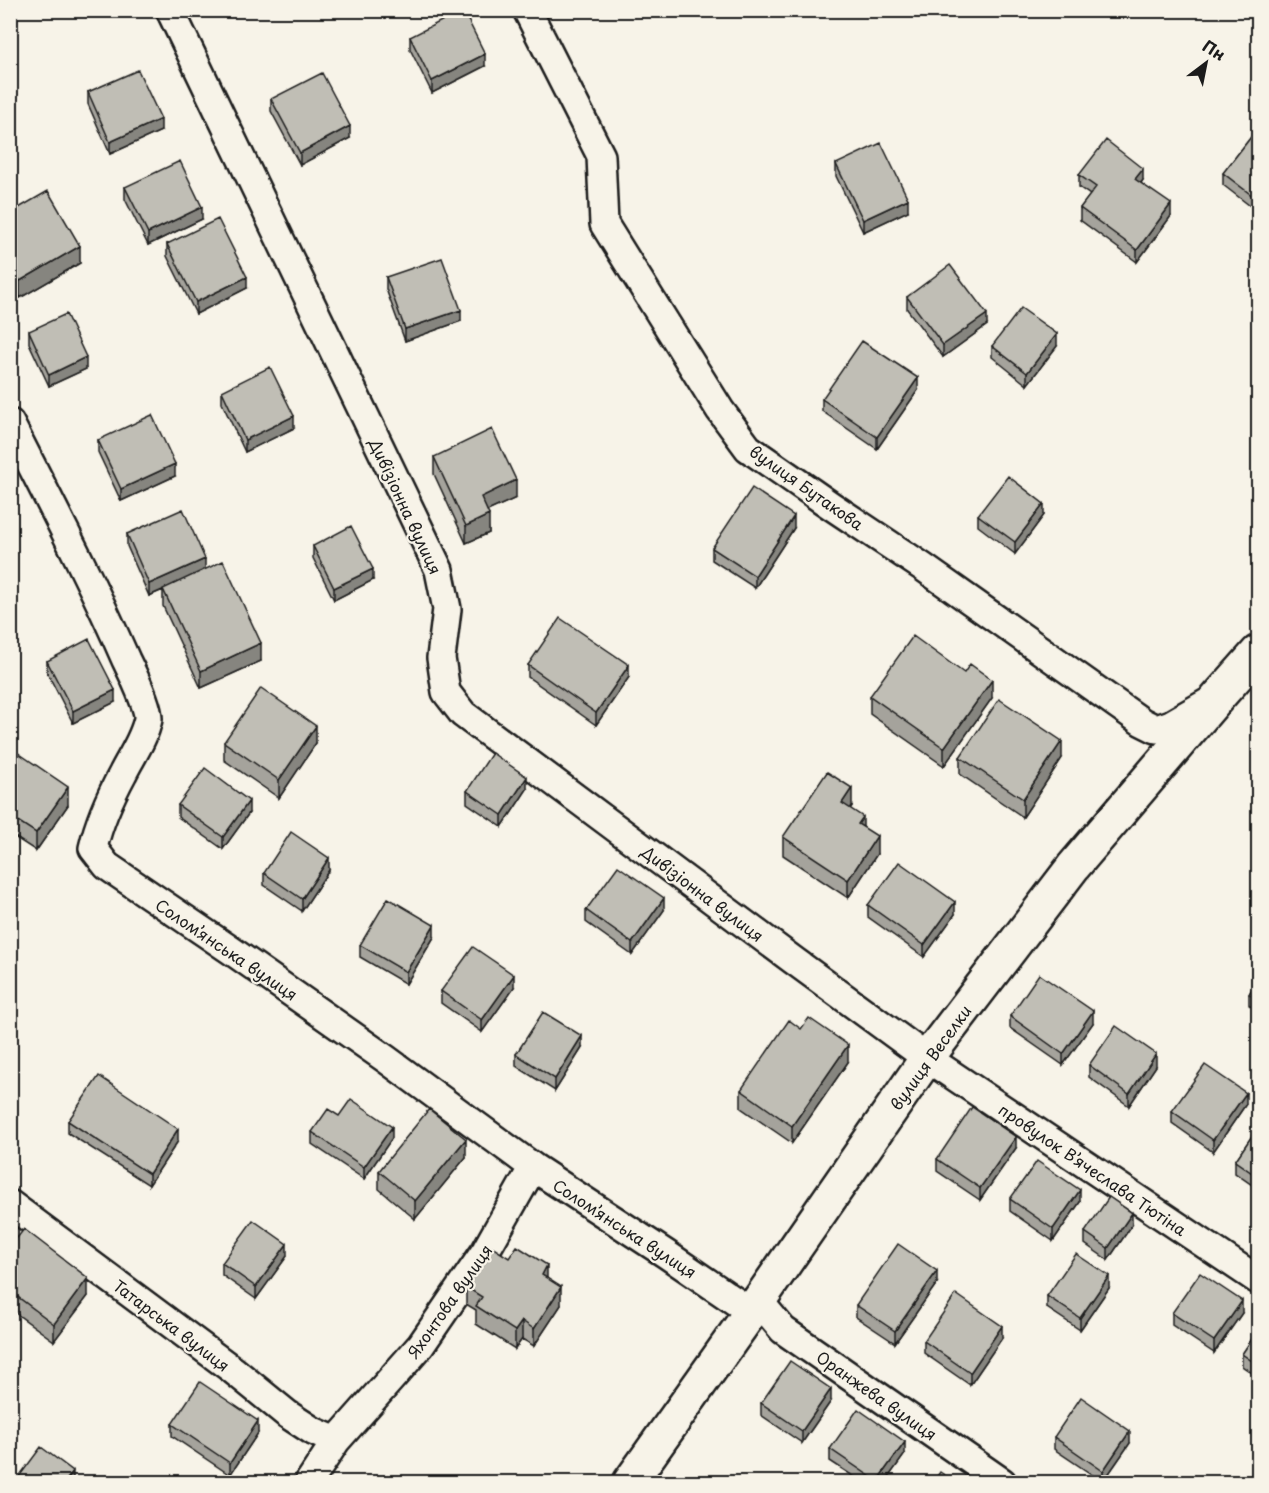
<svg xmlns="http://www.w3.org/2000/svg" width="1269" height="1493" font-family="'Playpen Sans',sans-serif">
	<rect width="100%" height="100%" fill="#f7f3e8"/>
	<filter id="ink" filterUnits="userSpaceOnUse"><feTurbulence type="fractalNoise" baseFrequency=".0167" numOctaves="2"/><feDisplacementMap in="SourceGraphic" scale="12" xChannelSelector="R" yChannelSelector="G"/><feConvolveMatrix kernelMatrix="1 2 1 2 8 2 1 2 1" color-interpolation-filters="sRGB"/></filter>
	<g filter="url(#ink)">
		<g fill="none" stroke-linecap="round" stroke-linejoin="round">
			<defs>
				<path id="street" d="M170 10 439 570 447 609 441 658 446 692 463 714 793 960 927 1058 1258 1280
					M527 10 601 156 604 224 720 410 748 448 830 505 923 567 1142 722 1156 729 1171 724 1207 703
					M10 423C50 502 91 580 126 660 132 672 149 708 148 719 144 739 132 755 123 773 110 797 99 822 93 848L107 866 232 951 386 1059 533 1167 666 1254 751 1312
					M10 1204 233 1370 287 1414 313 1431 336 1441
					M758 1300 783 1330 1002 1482
					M309 1482 336 1441 421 1345 486 1250 533 1167"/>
				<path id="secondary" d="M630 1482 751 1312 927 1058 1073 867 1219 696 1258 652"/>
			</defs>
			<!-- street casing -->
			<use href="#street" stroke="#1c1c1c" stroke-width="32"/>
			<!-- secondary casing -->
			<use href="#secondary" stroke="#1c1c1c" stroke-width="38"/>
			<!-- street -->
			<use href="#street" stroke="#f7f3e8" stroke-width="27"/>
			<!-- secondary -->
			<use href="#secondary" stroke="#f7f3e8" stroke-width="33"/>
		</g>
		<!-- wall -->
		<path fill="#a5a39c" stroke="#1c1c1c" stroke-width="1.5" d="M410 37 485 66 432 93 410 49Z
			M88 92 161 131 110 154 88 104Z
			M271 99 350 138 300 165 271 111Z
			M1258 128V212L1223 185V173Z
			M836 164 908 211 863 232 836 176Z
			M1079 175 1143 180 1141 183 1171 216 1137 262 1080 220V208L1090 195 1079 187Z
			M125 187 202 219 148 245 125 199Z
			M10 213 80 263 20 298 10 283Z
			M167 244 247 288 196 314 167 256Z
			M386 277 461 321 405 341 386 289Z
			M907 297 987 325 943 357 907 309Z
			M29 331 86 369 49 386 29 343Z
			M992 346H1057L1027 385 992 357Z
			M918 390 877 449 822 411V399Z
			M222 391 294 428 245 452 222 403Z
			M98 440 175 476 121 501 98 452Z
			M434 457 516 498 487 511 489 533 466 543 434 474Z
			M978 515H1044L1015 554 978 526Z
			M794 528 755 588 712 560V548Z
			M127 534 205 569 261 661 201 688 163 606V590L149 596 127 546Z
			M313 546 373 580 334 600 313 558Z
			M47 661 115 702 73 723 47 672Z
			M528 665 629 677 596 725 528 677Z
			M870 696 992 698 944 766 870 714Z
			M224 742 316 743 279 798 224 760Z
			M10 749 68 805 36 851 10 834Z
			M960 757 1062 758 1023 817 960 774Z
			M527 789 502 827 467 803V791Z
			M178 805 249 813 223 849 178 817Z
			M852 806 850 809 863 827 877 854 848 898 783 855V837Z
			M329 870 302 911 264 885V873Z
			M868 905 955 914 924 957 868 917Z
			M586 910H664L632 955 586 922Z
			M434 937 406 984 360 957V945Z
			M1258 979V1012L1249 1005V994Z
			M514 987 482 1032 441 1003V991Z
			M1010 1016 1093 1023 1063 1065 1010 1028Z
			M582 1048 555 1091 516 1066V1054Z
			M848 1062 792 1143 741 1108V1090Z
			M1089 1065 1156 1066 1129 1106 1089 1077Z
			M1246 1104 1213 1152 1172 1123V1111Z
			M68 1121 178 1141 149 1185 68 1133Z
			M1258 1127V1189L1235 1173V1161Z
			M312 1132 392 1138 364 1179 312 1144Z
			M1016 1148 980 1200 937 1171V1159Z
			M466 1157 415 1219 379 1189V1171Z
			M1010 1199 1080 1202 1053 1241 1010 1211Z
			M1132 1225 1108 1260 1085 1244V1232Z
			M10 1247 88 1296 54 1341 10 1309Z
			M287 1256 256 1299 222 1275V1263Z
			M509 1258 547 1278 561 1305 534 1346 522 1339 515 1349 476 1324V1310L466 1304V1287Z
			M937 1283 895 1343 856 1317V1305Z
			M1109 1288 1080 1330 1047 1308V1296Z
			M1172 1313H1242L1214 1353 1172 1325Z
			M1258 1330V1377L1242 1366V1354Z
			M1002 1338 970 1385 924 1353V1341Z
			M831 1401 802 1443 761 1415V1403Z
			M172 1424 258 1433 230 1475 172 1436Z
			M1054 1437 1130 1443 1103 1482 1054 1449Z
			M830 1449 905 1454 885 1482H862L830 1461Z"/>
		<!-- shaded-wall -->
		<path fill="#86857f" stroke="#1c1c1c" stroke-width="1.5" d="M485 54V66L432 93V81Z
			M161 119V131L110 154V142Z
			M350 126V138L300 165V153Z
			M1143 169V180L1135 191V179Z
			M908 199V211L863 232V220Z
			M1171 204V216L1137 262V250Z
			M202 207V219L148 245V233Z
			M80 246V263L20 298V281Z
			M247 277V288L196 314V302Z
			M461 310V321L405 341V329Z
			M987 314V325L943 357V345Z
			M1057 334V346L1027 385V373Z
			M86 357V369L49 386V375Z
			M918 378V390L877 449V437Z
			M294 416V428L245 452V440Z
			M175 464V476L121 501V489Z
			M516 480V498L481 514V497Z
			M1044 504V515L1015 554V542Z
			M489 515V533L466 543V526Z
			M794 516V528L755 588V576Z
			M205 559V571L149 596V584Z
			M373 569V580L334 600V588Z
			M261 643V661L201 688V671Z
			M629 665V677L596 725V713Z
			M992 680V698L944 766V748Z
			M115 690V702L73 723V711Z
			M316 726V743L279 798V780Z
			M1062 741V758L1023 817V799Z
			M527 777V789L502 827V815Z
			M68 787V805L36 851V833Z
			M852 788V806L842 821V803Z
			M249 801V813L223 849V837Z
			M863 817V835L858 824Z
			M877 836V854L848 898V880Z
			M329 858V870L302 911V899Z
			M664 898V910L632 955V943Z
			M955 902V914L924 957V945Z
			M434 925V937L406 984V972Z
			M514 975V987L482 1032V1020Z
			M1093 1011V1023L1063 1065V1054Z
			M582 1036V1048L555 1091V1079Z
			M848 1045V1062L792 1143V1126Z
			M1156 1054V1066L1129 1106V1094Z
			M1246 1093V1104L1213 1152V1140Z
			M392 1127V1138L364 1179V1167Z
			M178 1129V1141L149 1185V1174Z
			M1016 1137V1148L980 1200V1188Z
			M466 1139V1157L415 1219V1201Z
			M1080 1190V1202L1053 1241V1229Z
			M1132 1213V1225L1108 1260V1248Z
			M287 1244V1256L256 1299V1287Z
			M547 1265V1283L542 1275Z
			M937 1271V1283L895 1343V1331Z
			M1109 1276V1288L1080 1330V1318Z
			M88 1278V1296L54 1341V1324Z
			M561 1287V1305L534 1346V1329Z
			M1242 1301V1313L1214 1353V1341Z
			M522 1321V1339L515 1349V1331Z
			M1002 1326V1338L970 1385V1373Z
			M831 1389V1401L802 1443V1431Z
			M258 1421V1433L230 1475V1463Z
			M1130 1431V1443L1103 1482V1471Z
			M905 1442V1454L885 1482H877V1481Z
			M73 1471V1482H65Z"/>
		<!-- building -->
		<path fill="#c0beb5" stroke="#1c1c1c" stroke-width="1.5" d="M463 10 485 54 432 81 410 37Z
			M138 70 161 119 110 142 88 92Z
			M322 73 350 126 300 153 271 99Z
			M1258 128V200L1223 173Z
			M1106 140 1143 169 1135 179 1171 204 1137 250 1080 208 1096 187 1079 175Z
			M881 143 908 199 863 220 836 164Z
			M180 161 202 207 148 233 125 187Z
			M48 191 80 246 20 281 10 265V213Z
			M218 219 247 277 196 302 167 244Z
			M442 258 461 310 405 329 386 277Z
			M950 265 987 314 943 345 907 297Z
			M1021 308 1057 334 1027 373 992 346Z
			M66 314 86 357 49 375 29 331Z
			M862 341 918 378 877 437 822 399Z
			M270 367 294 416 245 440 222 391Z
			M152 415 175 464 121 489 98 440Z
			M492 429 516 480 481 497 489 515 466 526 434 457Z
			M1008 476 1044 504 1015 542 978 515Z
			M752 488 794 516 755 576 712 548Z
			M183 509 205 559 149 584 127 534Z
			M351 526 373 569 334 588 313 546Z
			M223 561 261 643 201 671 163 589Z
			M560 618 629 665 596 713 528 665Z
			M913 636 964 673 970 664 992 680 944 748 870 696Z
			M89 639 115 690 73 711 47 661Z
			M261 688 316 726 279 780 224 742Z
			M999 699 1062 741 1023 799 960 757Z
			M11 748 68 787 36 833 10 816V749Z
			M492 753 527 777 502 815 467 791Z
			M205 768 249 801 223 837 178 805Z
			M827 772 852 788 842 803 863 817 858 824 877 836 848 880 783 837Z
			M291 832 329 858 302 899 264 873Z
			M899 862 955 902 924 945 868 905Z
			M618 866 664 898 632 943 586 910Z
			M388 898 434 925 406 972 360 945Z
			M473 947 514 975 482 1020 441 991Z
			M1039 974 1093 1011 1063 1054 1010 1016Z
			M1258 979V1000L1249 994Z
			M543 1012 582 1036 555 1079 516 1054Z
			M809 1018 848 1045 792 1126 741 1090 789 1020 801 1029Z
			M1116 1026 1156 1054 1129 1094 1089 1065Z
			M1205 1065 1246 1093 1213 1140 1172 1111Z
			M99 1076 178 1129 149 1174 68 1121Z
			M351 1099 392 1127 364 1167 312 1132 328 1109 339 1116Z
			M972 1107 1016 1137 980 1188 937 1159Z
			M429 1109 466 1139 415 1201 379 1171Z
			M1258 1127V1177L1235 1161Z
			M1037 1161 1080 1190 1053 1229 1010 1199Z
			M1109 1197 1132 1213 1108 1248 1085 1232Z
			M253 1220 287 1244 256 1287 222 1263Z
			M24 1229 88 1278 54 1324 10 1291V1247Z
			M898 1244 937 1271 895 1331 856 1305Z
			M517 1246 547 1265 542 1275 561 1287 534 1329 522 1321 515 1331 476 1306 482 1297 466 1287 492 1247 509 1258Z
			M1076 1254 1109 1276 1080 1318 1047 1296Z
			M1200 1273 1242 1301 1214 1341 1172 1313Z
			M956 1294 1002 1326 970 1373 924 1341Z
			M1258 1330V1365L1242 1354Z
			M790 1361 831 1389 802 1431 761 1403Z
			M200 1382 258 1421 230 1463 172 1424Z
			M1081 1397 1130 1431 1103 1471 1054 1437Z
			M858 1409 905 1442 877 1481 830 1449Z
			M41 1447 73 1471 65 1482H15Z
			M940 1472 955 1482H933Z
			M1169 1476 1179 1482H1164Z"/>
	</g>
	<g text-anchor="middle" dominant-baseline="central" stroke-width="4.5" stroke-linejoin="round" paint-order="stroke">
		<!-- street labels -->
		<g font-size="16" fill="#1c1c1c" stroke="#f7f3e8">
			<text transform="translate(807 487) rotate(35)">вулиця Бутакова</text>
			<text transform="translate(406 506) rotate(65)">Дивізіонна вулиця</text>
			<text transform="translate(703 893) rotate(37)">Дивізіонна вулиця</text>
			<text transform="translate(227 949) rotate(34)">Соломʼянська вулиця</text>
			<text transform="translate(930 1057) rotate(-54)">вулиця Веселки</text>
			<text transform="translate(1093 1169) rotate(34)">провулок Вʼячеслава Тютіна</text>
			<text transform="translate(625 1228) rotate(33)">Соломʼянська вулиця</text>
			<text transform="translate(449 1301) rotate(-55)">Яхонтова вулиця</text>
			<text transform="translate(172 1325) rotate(37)">Татарська вулиця</text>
			<text transform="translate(877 1395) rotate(35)">Оранжева вулиця</text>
		</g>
	</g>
	<!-- margin -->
	<rect width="1269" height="1493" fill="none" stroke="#f7f3e8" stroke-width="36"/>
	<rect x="18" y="18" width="1233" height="1457" fill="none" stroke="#1c1c1c" stroke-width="2" filter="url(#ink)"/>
	<!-- north arrow -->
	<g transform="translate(1206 63) rotate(32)" stroke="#f7f3e8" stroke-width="4.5" paint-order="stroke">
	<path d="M0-4.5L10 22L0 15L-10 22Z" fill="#1c1c1c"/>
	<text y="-9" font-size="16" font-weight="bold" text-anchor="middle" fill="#1c1c1c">Пн</text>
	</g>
</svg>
